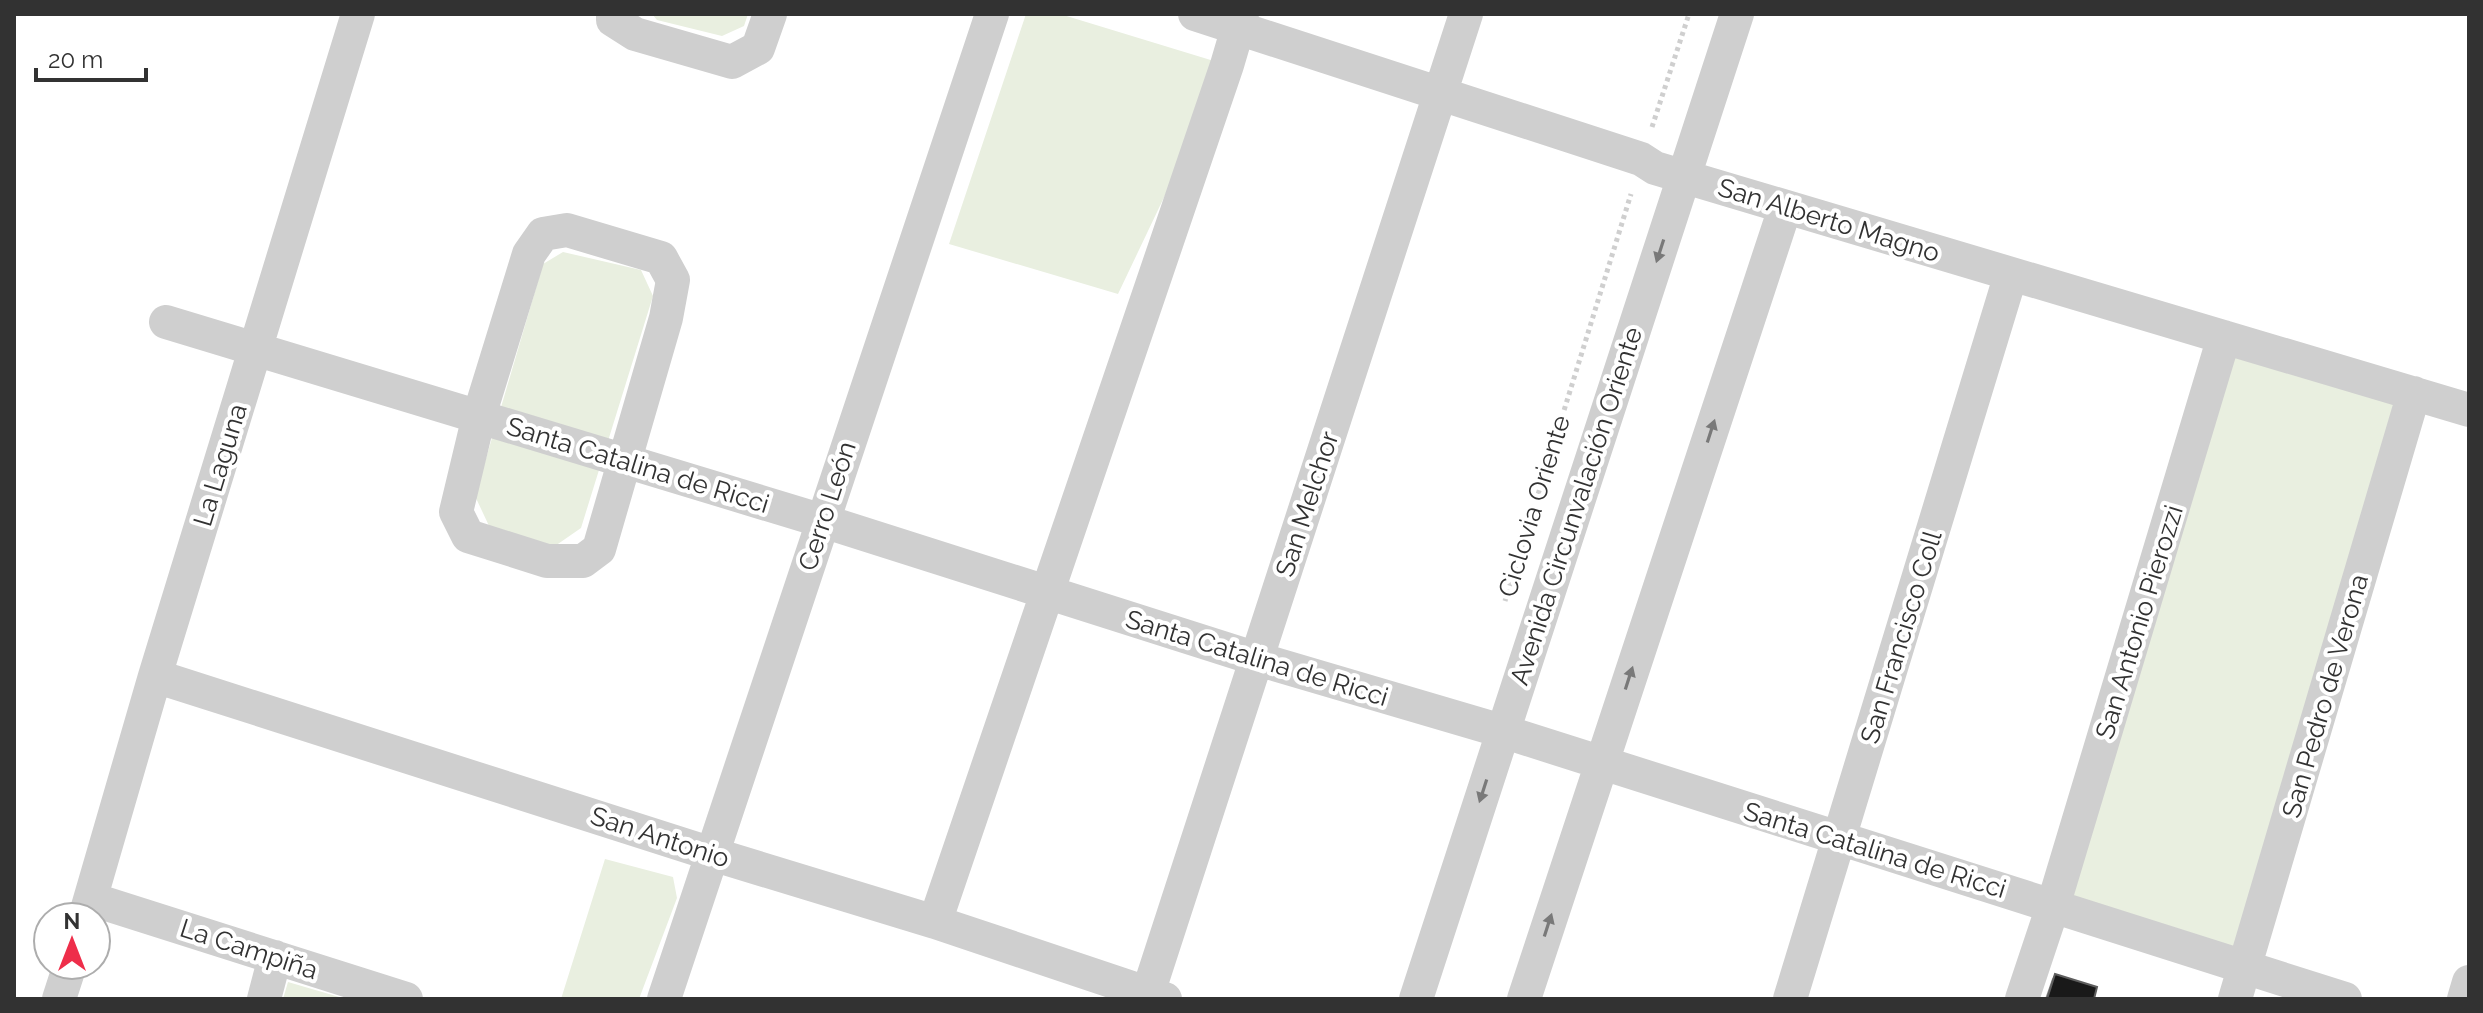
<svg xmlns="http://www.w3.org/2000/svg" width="2483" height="1013" font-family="Raleway,sans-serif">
	<rect width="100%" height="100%" fill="#fff"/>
	<!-- green -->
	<path fill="#e9efe0" d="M652 14H748L744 26 722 36 657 20Z
		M1026 14H1060L1227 65 1118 294 949 244Z
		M563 252 641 270 653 296 581 528 555 546 490 528 475 496 543 264Z
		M2232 350 2402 402 2237 948 2071 896Z
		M605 859 673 877 677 898 639 999H561Z
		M288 982 346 999H283Z"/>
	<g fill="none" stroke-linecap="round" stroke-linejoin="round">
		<!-- path -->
		<path stroke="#cfcfcf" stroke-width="5" stroke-dasharray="4 4" stroke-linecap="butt" d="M1652 127 1689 14
			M1505 601 1631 194"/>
		<!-- minor -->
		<path stroke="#cfcfcf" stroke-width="34" d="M613 14V20L635 34 732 62 758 48 770 14
			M1195 14 1641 159 1655 168 2469 410
			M567 230 661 258 673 280 666 318 599 549 583 561H547L468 536 456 512 479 416 529 254 543 234Z
			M166 322 823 521 1257 659 1502 731 2345 999
			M155 676 712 854 935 922 1165 999
			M91 899 406 999
			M85 917 155 676 358 14
			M935 922 1227 65 1242 14
			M1148 993 1466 14
			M59 999 70 965
			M264 999 275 957
			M664 999 992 14
			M1416 999 1737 14
			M1524 999 1785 208
			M1790 999 2011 274
			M2022 999 2053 906 2224 337
			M2235 999 2414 393
			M2464 999 2469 982"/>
	</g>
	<!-- wall -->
	<path fill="#8c8c8c" d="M2055 974 2094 999H2045L2052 979Z"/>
	<!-- building -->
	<path fill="#191919" stroke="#5e5e5e" stroke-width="2" d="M2055 974 2097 987 2094 999H2047Z"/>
	<!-- one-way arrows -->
	<defs><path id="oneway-solid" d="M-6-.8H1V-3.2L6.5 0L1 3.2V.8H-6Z" transform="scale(2)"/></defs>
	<g fill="#797979">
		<use href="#oneway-solid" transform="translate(1660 251) rotate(108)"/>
		<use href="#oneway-solid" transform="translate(1711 431) rotate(-72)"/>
		<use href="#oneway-solid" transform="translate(1629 678) rotate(-72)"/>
		<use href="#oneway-solid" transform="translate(1483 791) rotate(108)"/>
		<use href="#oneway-solid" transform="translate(1548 925) rotate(-72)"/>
	</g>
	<g text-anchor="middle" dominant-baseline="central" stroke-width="8" stroke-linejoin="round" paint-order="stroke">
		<!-- street labels -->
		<g font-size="26" fill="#323232" stroke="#fff">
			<text transform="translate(1829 220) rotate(17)">San Alberto Magno</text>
			<text transform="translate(220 465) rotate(-73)">La Laguna</text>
			<text transform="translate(638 465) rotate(17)">Santa Catalina de Ricci</text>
			<text transform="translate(1307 504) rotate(-72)">San Melchor</text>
			<text transform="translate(827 506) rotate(-72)">Cerro León</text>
			<text transform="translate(1534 506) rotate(-73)">Ciclovia Oriente</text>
			<text transform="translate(1576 506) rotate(-72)">Avenida Circunvalación Oriente</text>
			<text transform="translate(2139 622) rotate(-73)">San Antonio Pierozzi</text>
			<text transform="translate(1901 637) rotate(-73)">San Francisco Coll</text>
			<text transform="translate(1257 658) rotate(17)">Santa Catalina de Ricci</text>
			<text transform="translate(2325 696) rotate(-74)">San Pedro de Verona</text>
			<text transform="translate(660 837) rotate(18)">San Antonio</text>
			<text transform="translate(1875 850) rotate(17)">Santa Catalina de Ricci</text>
			<text transform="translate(249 949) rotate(18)">La Campiña</text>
		</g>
	</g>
	<!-- border -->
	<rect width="2483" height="1013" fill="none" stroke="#323232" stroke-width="32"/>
	<!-- north arrow -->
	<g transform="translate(72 941)"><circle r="38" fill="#ffffff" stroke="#adadad" stroke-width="2"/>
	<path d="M0-6L14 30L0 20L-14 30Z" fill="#ee2e4a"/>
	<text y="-12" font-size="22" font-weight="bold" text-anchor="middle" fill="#323232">N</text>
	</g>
	<!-- scale -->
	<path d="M36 68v12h110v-12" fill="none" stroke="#323232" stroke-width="4"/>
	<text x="48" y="68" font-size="24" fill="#323232" stroke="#ffffff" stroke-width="6" paint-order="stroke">20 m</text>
</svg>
